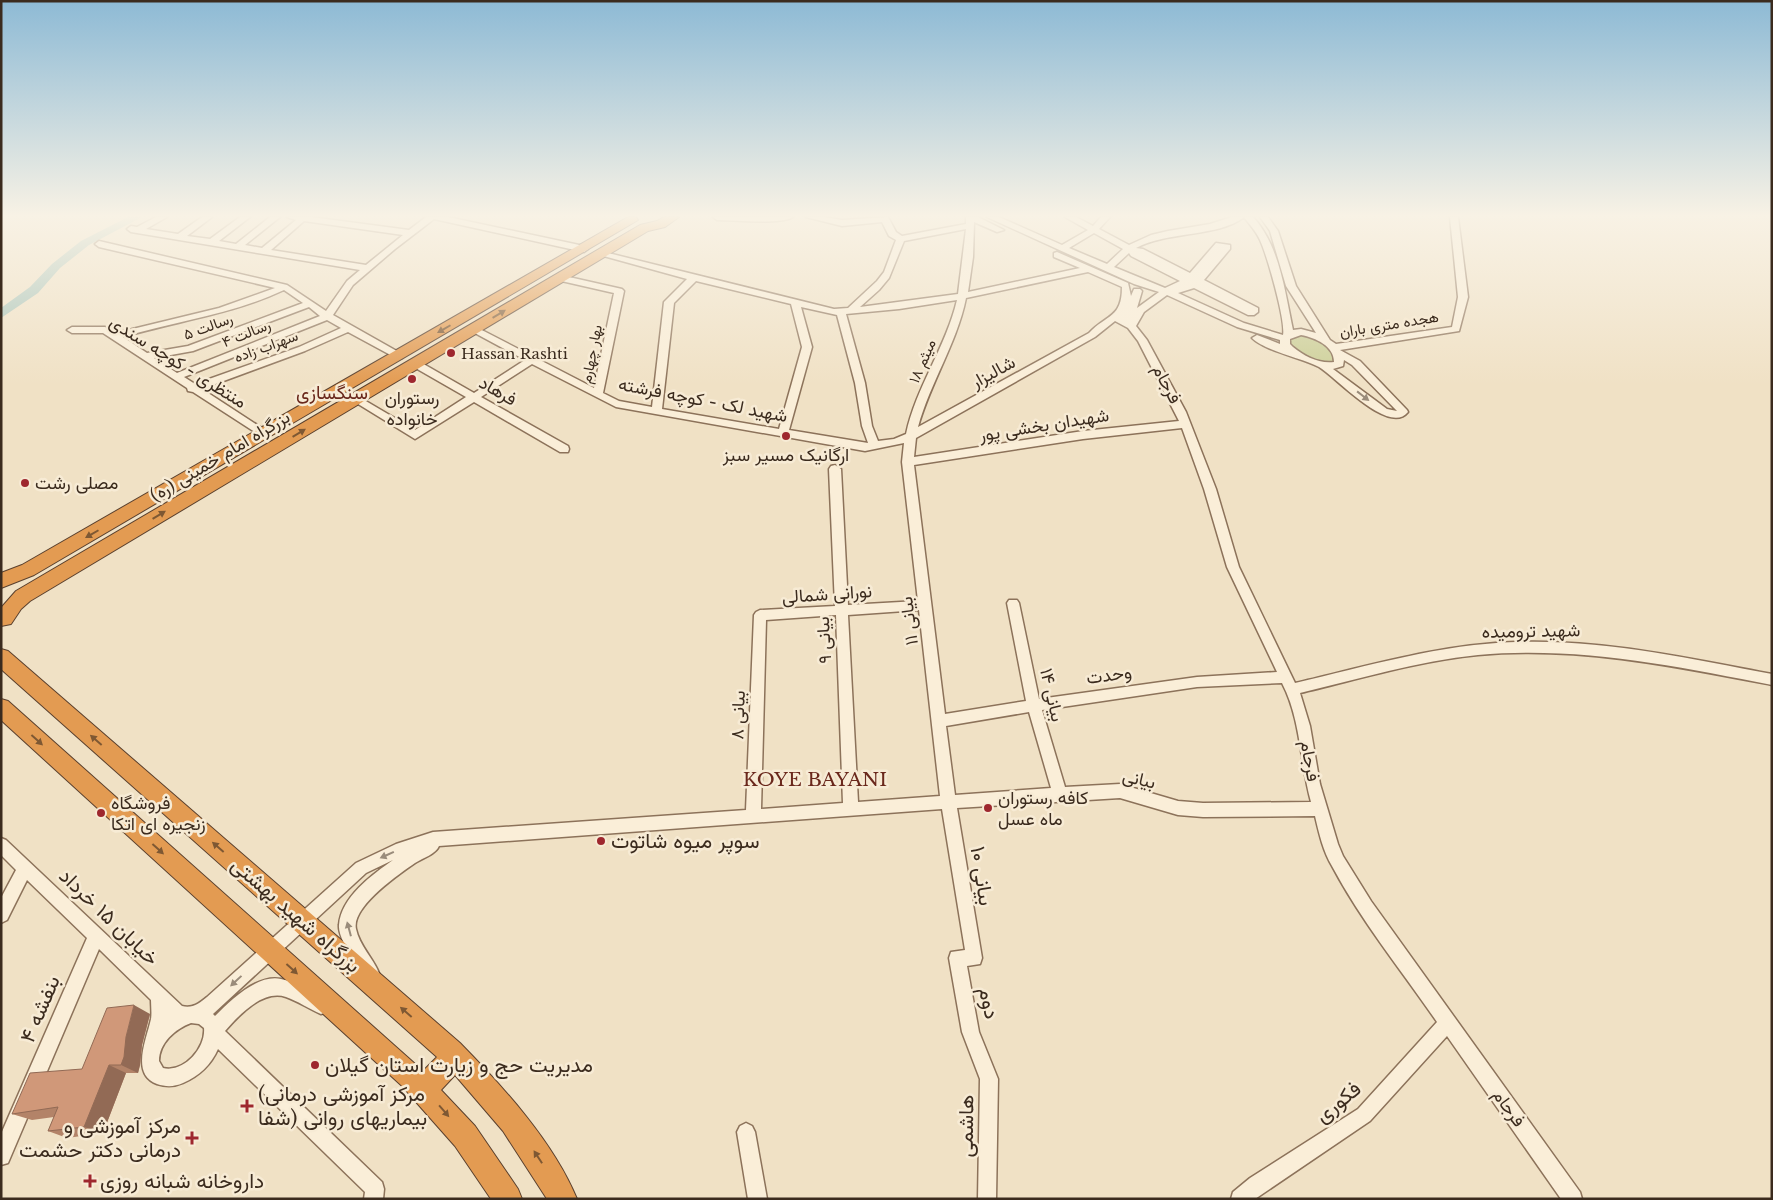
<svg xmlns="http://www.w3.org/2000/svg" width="1773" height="1200" font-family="'Libre Baskerville',Vazirmatn,serif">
	<rect width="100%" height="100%" fill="#f0e1c5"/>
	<!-- green -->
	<path fill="#cccf98" d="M1298 334C1318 338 1326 342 1337 361L1333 364 1314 360 1290 347 1289 338Z"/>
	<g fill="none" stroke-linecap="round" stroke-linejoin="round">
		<!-- river -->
		<path fill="#a6c3b9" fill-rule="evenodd" d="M128 217H142L89 245 60 268 38 293 1 318V308L30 287 52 264 81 241Z"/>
		<defs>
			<path id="minor" d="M156 217H167L146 229 178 234 202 217H212L187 236 210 239 240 217H250L219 241 236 244 270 217H280L245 245 262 248 296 220 287 217H311L409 230 426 217H448L584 246 588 249 584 252 434 219 395 249 353 285 333 315 402 354V358H396L348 332 305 351 202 389 268 432 269 434 268 436 264 438 193 392 188 391 187 388 103 333H72L67 330 72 327H105L116 333 219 308 275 288 99 247 95 244 99 241 287 285 326 311 347 281 360 270 131 232 127 229 131 226 137 227ZM304 221 403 235 366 265 271 250ZM284 290 303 303 188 346 147 353 123 337C177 321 233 314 284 290ZM309 307 320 316 177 373 154 358 193 351ZM327 320 341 328 299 347 195 384 184 377Z
				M713 217H793C781 225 734 220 717 220Z
				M806 217H824L842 220 888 217 896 232 902 236 966 224V217H978L1004 230 997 232 974 222 973 257 968 292 1080 268 1054 257V253L1057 252 1128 283 1131 296 1134 289H1140L1142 291 1137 308 1159 292 1134 284 987 217H999L1062 245 1088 230 1065 217H1076L1093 226 1101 217H1110L1099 229 1129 245 1151 235 1168 231 1210 224 1232 217H1253C1280 246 1285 293 1293 330L1301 329 1316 333 1286 286 1270 231 1260 217H1268L1278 231 1296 286 1330 340 1336 344 1452 327 1458 297 1450 217H1458L1468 297 1459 331 1340 350 1360 361 1407 410 1408 412C1389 436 1337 378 1319 367 1302 358 1265 351 1252 338L1257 335 1280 344V340L1237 327 1167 295 1144 312 1136 326 1147 340 1186 412 1216 489 1239 567 1295 683C1368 666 1441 644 1516 642 1602 639 1687 658 1772 674V685C1675 666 1578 646 1478 655 1418 661 1359 679 1300 693L1310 726 1320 784 1338 844 1343 856 1371 901 1580 1192 1582 1199H1561L1447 1036 1370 1121 1255 1199H1231L1233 1192 1250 1178 1358 1109 1437 1022C1402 971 1361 921 1332 866 1323 851 1319 833 1315 816L1203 817 1178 815 1120 798 957 808 982 958 980 964 967 966 979 1032 998 1079 996 1199H978L980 1079 962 1032 949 958 951 952 965 950 942 809 439 846C436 854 423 858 415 863 399 874 351 907 356 929 359 945 373 958 379 973L377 979 371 981C362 977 357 966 352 957 347 949 338 935 339 925 341 897 373 874 393 860L366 873 213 1014 215 1016C231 1000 257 974 281 979 297 982 312 993 327 1000L329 1006 327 1012 321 1014C309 1009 298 1001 286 997 263 989 239 1015 225 1031L382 1182 384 1189 383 1199H364L365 1192 218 1049C211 1065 199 1076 183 1083 174 1087 166 1087 157 1084 130 1074 147 1038 151 1019 152 1013 151 1006 151 1000L99 949 8 1163 1 1165V1134L87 938 27 880 7 920 1 923V898L16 870 1 855V838L6 840 182 1006C192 1009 200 1003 207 997L356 863 396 844 433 832 746 810 754 615 756 612 760 610 835 606 829 469 831 466 835 465 841 469 848 605 918 601 902 462 904 443 865 451 616 407 532 364 481 397 568 446 569 449 568 452H560L474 402 415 439 350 399 355 396 359 397 415 430 466 397 412 366V362H420L474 393 525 360 471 331 469 329 474 326 594 388 614 293 557 280V276L560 275 622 289 624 291 603 393 619 401 652 407 664 302 687 279 600 255V251L834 309 848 308 877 281 884 272 896 240 889 236 882 222 842 226ZM1244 217C1250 225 1256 231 1260 240 1267 255 1286 321 1283 335L1244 323 1178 293 1194 288 1248 315H1254L1258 312V308L1204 280 1230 249V245L1216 243 1190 273 1143 249 1136 248C1168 231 1219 237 1244 217ZM966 229 958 294 860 307 879 290 889 278 904 241ZM1094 233 1123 249 1107 264 1069 248ZM1129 253 1131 256 1180 281 1165 288 1114 267ZM1088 272 1122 287C1122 318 1107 314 1089 333L918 427C930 383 957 343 966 298ZM696 281 791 304 802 347 779 429 662 409 674 303ZM957 300C946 347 916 387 906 434L894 439 878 441 872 426 865 383 846 314 899 309ZM801 307 837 315 855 383 862 426 868 443 789 430 812 347ZM1115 321 1128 328 1138 341 1179 421 1083 431 914 457 916 438 1095 337ZM1301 335C1316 338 1334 346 1334 362 1319 364 1304 356 1293 347L1290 344V339ZM1344 360 1352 365 1397 411 1387 409 1333 369 1343 366ZM1182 428 1204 489 1227 567 1277 672 1197 677 1039 699 1019 603 1017 600H1009L1007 603 1026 701 945 714 914 465 1083 439ZM919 610 940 796 858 802 848 615ZM836 615 843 803 761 809 766 620ZM1282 683C1301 719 1300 763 1311 802L1203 803 1178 801 1120 784 1065 787 1042 710 1197 687ZM1029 712 1051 788 955 795 946 726ZM191 1023 199 1024 204 1028C206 1048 184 1073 163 1068L159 1061C159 1043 175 1029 191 1023Z
				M746 1123 752 1126 755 1132 767 1199H748L737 1132 740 1126Z"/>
			<path id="highway" d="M628 217H636L638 220 34 575 1 588V573L22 565Z
				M664 217H679L665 227 648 231 30 601 21 609 11 624 1 626V608L16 591 640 225 657 221Z
				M1 649 8 651 460 1043C503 1087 553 1141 577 1199H547L503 1131 455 1075 441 1090 475 1126 518 1189 522 1199H491L455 1146 401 1085 1 720V699L8 701 423 1071 437 1057 1 669Z"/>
		</defs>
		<!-- minor casing -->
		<use href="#minor" stroke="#8c725a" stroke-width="3"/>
		<!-- highway casing -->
		<use href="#highway" stroke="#5a402e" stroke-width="2"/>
		<!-- minor -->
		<use href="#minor" fill="#faeed8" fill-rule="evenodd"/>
		<!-- highway -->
		<use href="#highway" fill="#e39b52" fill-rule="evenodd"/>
	</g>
	<!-- wall -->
	<path fill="#b38368" d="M150 1014 142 1045 140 1065 138 1073H126L103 1133 67 1138 48 1131 54 1117 32 1120 12 1114 82 1069Z"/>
	<!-- shaded-wall -->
	<path fill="#926a55" d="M134 1005 150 1014 142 1045 140 1065 138 1073 121 1065 126 1037Z
		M109 1065 126 1073 103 1133 84 1127Z"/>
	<!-- building -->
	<path fill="#d09879" stroke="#926a55" d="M134 1005 126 1037 124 1057 121 1065H109L84 1127 48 1131 58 1107 12 1114 30 1073 82 1069 107 1008Z"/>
	<!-- one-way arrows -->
	<defs><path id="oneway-solid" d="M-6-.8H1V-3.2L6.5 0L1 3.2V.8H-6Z" transform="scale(1.25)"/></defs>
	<g fill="#7e5833">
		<use href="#oneway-solid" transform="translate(499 314) rotate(-31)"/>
		<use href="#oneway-solid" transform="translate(444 329) rotate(150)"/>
		<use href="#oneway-solid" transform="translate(299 433) rotate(-31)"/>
		<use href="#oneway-solid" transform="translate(159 515) rotate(-31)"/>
		<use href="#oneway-solid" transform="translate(92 534) rotate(150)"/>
		<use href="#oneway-solid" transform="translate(37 740) rotate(42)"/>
		<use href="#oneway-solid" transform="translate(96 740) rotate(-139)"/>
		<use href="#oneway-solid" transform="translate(218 847) rotate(-139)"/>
		<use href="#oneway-solid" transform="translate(158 849) rotate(42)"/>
		<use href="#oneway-solid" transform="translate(292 969) rotate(42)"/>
		<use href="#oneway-solid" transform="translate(406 1012) rotate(-139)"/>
		<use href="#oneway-solid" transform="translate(444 1111) rotate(49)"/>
		<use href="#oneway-solid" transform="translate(538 1157) rotate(-123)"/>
	</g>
	<g fill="#9a8c7b">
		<use href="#oneway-solid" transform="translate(1363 396) rotate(38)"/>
		<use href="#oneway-solid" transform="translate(387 855) rotate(156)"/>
		<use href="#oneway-solid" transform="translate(349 929) rotate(-105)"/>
		<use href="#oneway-solid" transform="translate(236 981) rotate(137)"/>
	</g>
	<!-- sky -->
	<linearGradient id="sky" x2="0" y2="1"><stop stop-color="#8dbad5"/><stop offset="0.56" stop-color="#f8f2e5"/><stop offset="1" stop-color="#f8f2e5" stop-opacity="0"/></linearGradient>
	<rect width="1773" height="385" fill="url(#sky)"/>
	<!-- markers -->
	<g fill="#9e272e" stroke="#f7ebd5" stroke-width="2">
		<circle cx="451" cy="353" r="5"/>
		<circle cx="412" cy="379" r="5"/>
		<circle cx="786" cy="436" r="5"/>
		<circle cx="25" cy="483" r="5"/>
		<circle cx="988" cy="808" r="5"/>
		<circle cx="101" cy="813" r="5"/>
		<circle cx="601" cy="841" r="5"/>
		<circle cx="315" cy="1065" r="5"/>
		<path d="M244.5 1098.5h5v5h5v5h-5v5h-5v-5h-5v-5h5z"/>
		<path d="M189.5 1130.5h5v5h5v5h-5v5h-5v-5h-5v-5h5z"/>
		<path d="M87.5 1173.5h5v5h5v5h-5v5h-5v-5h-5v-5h5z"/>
	</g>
	<g text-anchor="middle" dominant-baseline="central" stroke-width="5" stroke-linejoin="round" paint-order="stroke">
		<!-- far-street labels -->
		<g font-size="15" fill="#3b2b1e" stroke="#f7ebd5">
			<text transform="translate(1389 324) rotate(-9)">هجده متری باران</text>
			<text transform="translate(208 326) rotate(-20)">رسالت ۵</text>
			<text transform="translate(246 333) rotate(-22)">رسالت ۴</text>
			<text transform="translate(266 346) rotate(-20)">سهراب زاده</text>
			<text transform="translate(591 354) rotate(-79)">بهار چهارم</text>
			<text transform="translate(922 361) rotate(-67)">میثم ۱۸</text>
		</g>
		<!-- far-poi labels -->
		<g font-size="15" fill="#3b2b1e" stroke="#f7ebd5" text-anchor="start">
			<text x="461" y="353">Hassan Rashti</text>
		</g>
		<!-- street labels -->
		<g font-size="18" fill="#3b2b1e" stroke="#f7ebd5">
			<text transform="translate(178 362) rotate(32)">منتظری - کوچه سندی</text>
			<text transform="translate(993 372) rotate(-29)">شالیزار</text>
			<text transform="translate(1167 384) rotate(62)">فرجام</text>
			<text transform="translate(498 391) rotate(30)">فرهاد</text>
			<text transform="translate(703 400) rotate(11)">شهید لک - کوچه فرشته</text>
			<text transform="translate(1044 425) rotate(-9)">شهیدان بخشی پور</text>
			<text transform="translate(220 456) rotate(-31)">بزرگراه امام خمینی (ره)</text>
			<text transform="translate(827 594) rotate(-4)">نورانی شمالی</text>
			<text transform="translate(909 621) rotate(-97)">بیانی ۱۱</text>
			<text transform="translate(1531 631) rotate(-1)">شهید ترومیده</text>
			<text transform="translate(824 640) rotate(-93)">بیانی ۹</text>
			<text transform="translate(1109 675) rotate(-8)">وحدت</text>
			<text transform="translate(1052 695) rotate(77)">بیانی ۱۴</text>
			<text transform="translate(738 715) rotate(-88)">بیانی ۸</text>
			<text transform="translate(1310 761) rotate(80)">فرجام</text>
			<text transform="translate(1139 779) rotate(13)">بیانی</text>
			<text transform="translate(1509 1108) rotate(54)">فرجام</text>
		</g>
		<!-- poi labels -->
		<g font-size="18" fill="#3b2b1e" stroke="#f7ebd5" text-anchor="start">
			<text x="412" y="398" text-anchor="middle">رستوران<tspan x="412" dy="21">خانواده</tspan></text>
			<text x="786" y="455" text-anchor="middle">ارگانیک مسیر سبز</text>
			<text x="35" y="483">مصلی رشت</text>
			<text x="998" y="798">کافه رستوران<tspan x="998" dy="21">ماه عسل</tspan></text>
			<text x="111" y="803">فروشگاه<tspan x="111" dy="21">زنجیره ای اتکا</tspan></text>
		</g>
		<!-- neighbourhood labels -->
		<g font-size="19" fill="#6a281c" stroke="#f7ebd5">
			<text x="332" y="392">سنگسازی</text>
			<text x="815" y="779">KOYE BAYANI</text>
		</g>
		<!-- near-poi labels -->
		<g font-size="21" fill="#3b2b1e" stroke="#f7ebd5" text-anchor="start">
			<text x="611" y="841">سوپر میوه شاتوت</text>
			<text x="325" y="1065">مدیریت حج و زیارت استان گیلان</text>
			<text x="258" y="1094">(مرکز آموزشی درمانی<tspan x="258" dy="24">بیماریهای روانی (شفا</tspan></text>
			<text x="181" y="1126" text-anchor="end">مرکز آموزشی و<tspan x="181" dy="24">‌درمانی دکتر حشمت</tspan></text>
			<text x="100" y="1181">داروخانه شبانه روزی</text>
		</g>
		<!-- near-street labels -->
		<g font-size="21" fill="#3b2b1e" stroke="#f7ebd5">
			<text transform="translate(982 876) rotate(81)">بیانی ۱۰</text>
			<text transform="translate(296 915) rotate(41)">بزرگراه شهید بهشتی</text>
			<text transform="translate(109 917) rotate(44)">خیابان ۱۵ خرداد</text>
			<text transform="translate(989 1003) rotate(78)">دوم</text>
			<text transform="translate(40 1009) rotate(-67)">بنفشه ۴</text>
			<text transform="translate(1338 1102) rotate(-39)">فکوری</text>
			<text transform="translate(966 1126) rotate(-89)">هاشمی</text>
		</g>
	</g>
	<!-- border -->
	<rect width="1773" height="1200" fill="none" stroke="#3b2b1e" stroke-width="5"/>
</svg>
